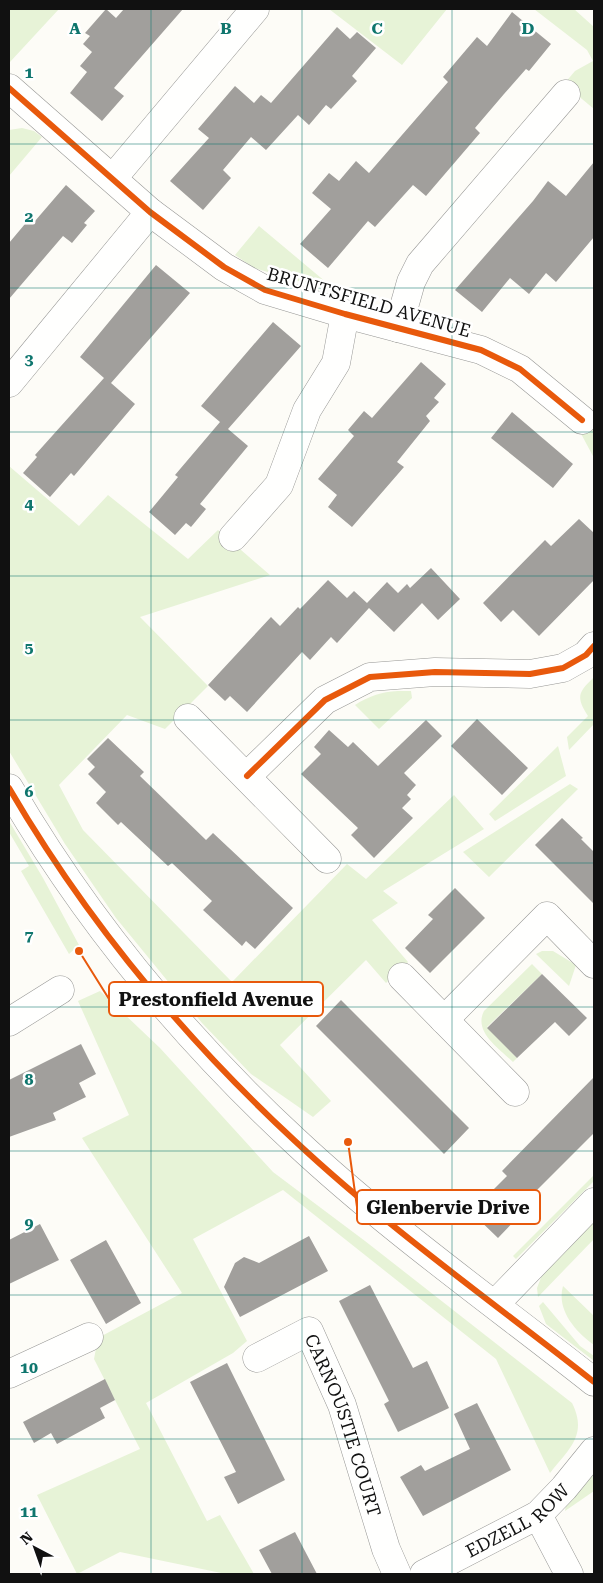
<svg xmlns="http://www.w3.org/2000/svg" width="603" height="1583" font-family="'Roboto Serif',serif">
	<rect width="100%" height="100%" fill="#fdfcf7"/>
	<!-- green -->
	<path fill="#e7f3d7" d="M9 9H59L10 62 9 61Z
		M329 9H447L402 65Z
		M534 9H574L594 27V109L564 84 575 71 593 61 587 50Z
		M22 128 34 131 42 137 9 176V130Z
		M259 226 339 293 254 268 235 255Z
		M594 414V458L579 430Z
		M9 466 79 526 108 495 188 559 218 530 270 575 140 617 208 686 165 729 127 715 59 785 83 830 232 982 347 864 366 879 454 795 484 829 383 891 398 903 372 920 408 962 386 983 366 960 280 1045 331 1101 313 1117 251 1074 202 1023 116 918 65 844 9 751Z
		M594 677V724L569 750 567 737 588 716C575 696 579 692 594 677Z
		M398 691H411L412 698 379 729 355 705C369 696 381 692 398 691Z
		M558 746 566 776 495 821 489 814Z
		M570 784 578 789 489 877 463 852Z
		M9 821 43 878 79 945 69 954 21 871 29 866 9 832Z
		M542 951H553L576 965 569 986 536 954Z
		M532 964 542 974 487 1027 517 1058 513 1062C500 1049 473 1032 484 1011Z
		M100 991 160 1048 273 1172 365 1241 572 1403C588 1435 569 1449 550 1473L496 1359 283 1190 193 1239 247 1341 233 1353 146 1403 207 1521 220 1515 254 1574H226L120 1552 77 1574 37 1495 140 1449 94 1359 98 1338 182 1293 82 1138 129 1115 78 1001Z
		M594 1175V1181L516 1259 513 1256Z
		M594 1221V1239L538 1297 537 1288 542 1275Z
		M563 1286 594 1316V1345C576 1332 556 1310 563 1286Z
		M543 1302 580 1346 594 1356V1361L546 1324 539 1306Z
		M594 1472V1491L565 1511 566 1504Z"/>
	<!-- building -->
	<path fill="#a19f9c" d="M106 9 116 18 124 9H183L114 88 124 96 102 121 70 93 87 72 80 66 92 52 83 44 90 36 85 33Z
		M512 12 551 44 529 71 526 69 504 94 475 128 480 133 426 196 413 185 375 227 368 221 328 268 300 244 331 209 312 193 329 173 339 181 356 161 369 173 448 82 443 77 477 37 487 46Z
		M337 27 350 39 357 32 376 48 352 76 357 81 331 109 326 105 309 125 298 115 266 150 251 137 223 170 231 178 203 210 170 181 209 138 198 129 235 86 254 103 261 95 271 103Z
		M594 162V237L556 282 546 273 529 294 510 278 482 312 455 290 533 201 548 181 566 196Z
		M66 185 95 211 84 223 87 225 72 243 63 236 9 299V243L30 218 35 221Z
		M156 265 190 293 111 383 135 404 74 476 71 473 50 497 23 473 37 457 35 455 104 378 80 357Z
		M273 322 301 346 228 429 248 446 200 504 206 509 191 527 186 523 175 535 149 512 178 477 175 475 220 422 201 406Z
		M421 362 446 384 434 398 439 402 426 416 430 421 397 462 404 467 352 527 328 507 337 495 318 479 354 436 348 430 364 411 372 418Z
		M512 412 573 464 553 488 491 438Z
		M579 519 594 533V580L539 636 513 610 501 622 483 603 545 540 551 546Z
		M431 568 460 599 438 620 422 603 394 632 369 608 337 643 331 637 310 660 302 652 247 712 230 696 225 701 208 685 271 617 280 626 298 607 300 609 328 580 347 598 354 591 367 603 387 582 398 593 407 584 410 588Z
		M477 719 528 768 502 795 451 746Z
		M426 720 442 736 404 773 416 785 407 795 411 799 402 808 413 818 374 858 351 835 358 828 301 774 321 754 314 747 329 730 348 747 353 742 378 766Z
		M108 738 144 772 140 776 206 840 213 833 293 908 255 949 246 941 242 946 203 910 212 901 172 863 168 866 121 822 118 825 96 803 106 792 88 774 95 767 87 759Z
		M562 818 583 838 581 839 594 852V904L535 845Z
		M455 888 485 918 430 973 405 948 433 919 428 915Z
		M542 974 587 1018 569 1036 555 1022 517 1058 487 1028Z
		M341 1000 469 1128 444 1154 316 1026Z
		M81 1044 96 1074 79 1083 86 1097 53 1113 56 1120 9 1137V1080Z
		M594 1077V1133L519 1208 523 1212 498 1238 471 1212 507 1176 502 1171Z
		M40 1224 59 1260 9 1284V1240Z
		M309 1236 328 1271 240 1317 224 1287 235 1263 244 1257 259 1263Z
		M106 1240 141 1303 106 1324 70 1260Z
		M370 1285 413 1368 427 1361 449 1408 398 1432 384 1404 389 1401 339 1301Z
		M227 1363 285 1480 238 1504 224 1477 236 1472 190 1382Z
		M105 1379 115 1400 100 1408 105 1418 57 1444 51 1433 34 1443 23 1422Z
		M477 1403 511 1470 423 1516 400 1477 421 1465 425 1471 470 1449 454 1414Z
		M295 1532 317 1574H272L259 1550Z"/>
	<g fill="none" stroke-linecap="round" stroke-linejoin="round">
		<defs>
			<g id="minor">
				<path d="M9 88 150 212 224 267 265 290 345 314 481 350 520 369 582 420"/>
				<path d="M113 178 255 9"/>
				<path d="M398 328 411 282 420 264 566 94"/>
				<path d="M9 383 150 212"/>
				<path d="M233 537 279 485 307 410 336 363 345 314"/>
				<path d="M188 718 327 859"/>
				<path d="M247 776 325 700 370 677 435 672 530 674 563 668 586 655 594 646"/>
				<path d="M9 788C86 920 183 1037 295 1141 388 1228 494 1303 594 1382"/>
				<path d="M402 977 515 1092"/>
				<path d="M444 1020 547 916 594 964"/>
				<path d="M9 1022 60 990"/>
				<path d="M495 1304 594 1202"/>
				<path id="s1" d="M257 1358 309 1331 342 1405 386 1549 397 1574"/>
				<path d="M9 1374 89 1337"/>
				<path d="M538 1515 569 1574"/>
				<path id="s2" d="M424 1574 538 1515 564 1488 594 1451"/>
			</g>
		</defs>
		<!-- minor casing -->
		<use href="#minor" stroke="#979795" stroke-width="29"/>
		<!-- minor -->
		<use href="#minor" stroke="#fffffe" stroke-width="28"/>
		<defs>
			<path id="cycleway" d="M9 88 150 212 224 267 265 290 345 314 481 350 520 369 582 420
				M247 776 325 700 370 677 435 672 530 674 563 668 586 655 594 646
				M9 788C86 920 183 1037 295 1141 388 1228 494 1303 594 1382"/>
		</defs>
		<!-- cycleway casing -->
		<use href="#cycleway" stroke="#fff" stroke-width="9"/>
		<!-- cycleway -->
		<use href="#cycleway" stroke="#e8590c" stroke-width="6"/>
	</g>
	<!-- grid -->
	<path fill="none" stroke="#0f766e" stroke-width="1" stroke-opacity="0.55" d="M151 9V1574M302 9V1574M452 9V1574M9 144H594M9 288H594M9 432H594M9 576H594M9 720H594M9 863H594M9 1007H594M9 1151H594M9 1295H594M9 1439H594"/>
	<g text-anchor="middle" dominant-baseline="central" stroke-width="5" stroke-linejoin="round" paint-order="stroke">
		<!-- street labels -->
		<g font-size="18" fill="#111" stroke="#fff">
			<text transform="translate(369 302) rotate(16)">BRUNTSFIELD AVENUE</text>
			<text stroke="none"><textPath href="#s1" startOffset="159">CARNOUSTIE COURT</textPath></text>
			<text stroke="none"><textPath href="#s2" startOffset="108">EDZELL ROW</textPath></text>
		</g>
	</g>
	<g font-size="16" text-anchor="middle" font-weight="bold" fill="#0f766e" stroke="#fff" stroke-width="5" stroke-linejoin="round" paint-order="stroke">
		<text x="75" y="34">A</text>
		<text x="226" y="34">B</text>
		<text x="377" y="34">C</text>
		<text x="528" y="34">D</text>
		<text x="29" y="78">1</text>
		<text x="29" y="222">2</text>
		<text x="29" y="365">3</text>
		<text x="29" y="509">4</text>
		<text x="29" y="653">5</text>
		<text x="29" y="797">6</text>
		<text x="29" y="941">7</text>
		<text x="29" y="1085">8</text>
		<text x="29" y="1229">9</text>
		<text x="29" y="1373">10</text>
		<text x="29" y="1517">11</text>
	</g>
	<!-- callouts -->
	<path fill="none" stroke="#e8590c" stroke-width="2" d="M79 951L109 999M348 1142L357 1207"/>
	<g fill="#e8590c" stroke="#fff" stroke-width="2">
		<circle cx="79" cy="951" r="5"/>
		<circle cx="348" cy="1142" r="5"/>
	</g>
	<g fill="#fff" stroke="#e8590c" stroke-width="2">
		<rect x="109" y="982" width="214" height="34" rx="5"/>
		<rect x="357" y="1190" width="183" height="34" rx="5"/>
	</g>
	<g font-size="19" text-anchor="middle" font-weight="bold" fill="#111">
		<text x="216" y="1006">Prestonfield Avenue</text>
		<text x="448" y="1214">Glenbervie Drive</text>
	</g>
	<!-- border -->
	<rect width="603" height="1583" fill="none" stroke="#111111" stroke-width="20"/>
	<!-- north arrow -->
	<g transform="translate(35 1548) rotate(319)" stroke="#ffffff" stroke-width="4" paint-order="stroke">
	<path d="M0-4L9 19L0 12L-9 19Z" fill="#111111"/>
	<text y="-8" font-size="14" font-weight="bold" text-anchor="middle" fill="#111111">N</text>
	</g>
</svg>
